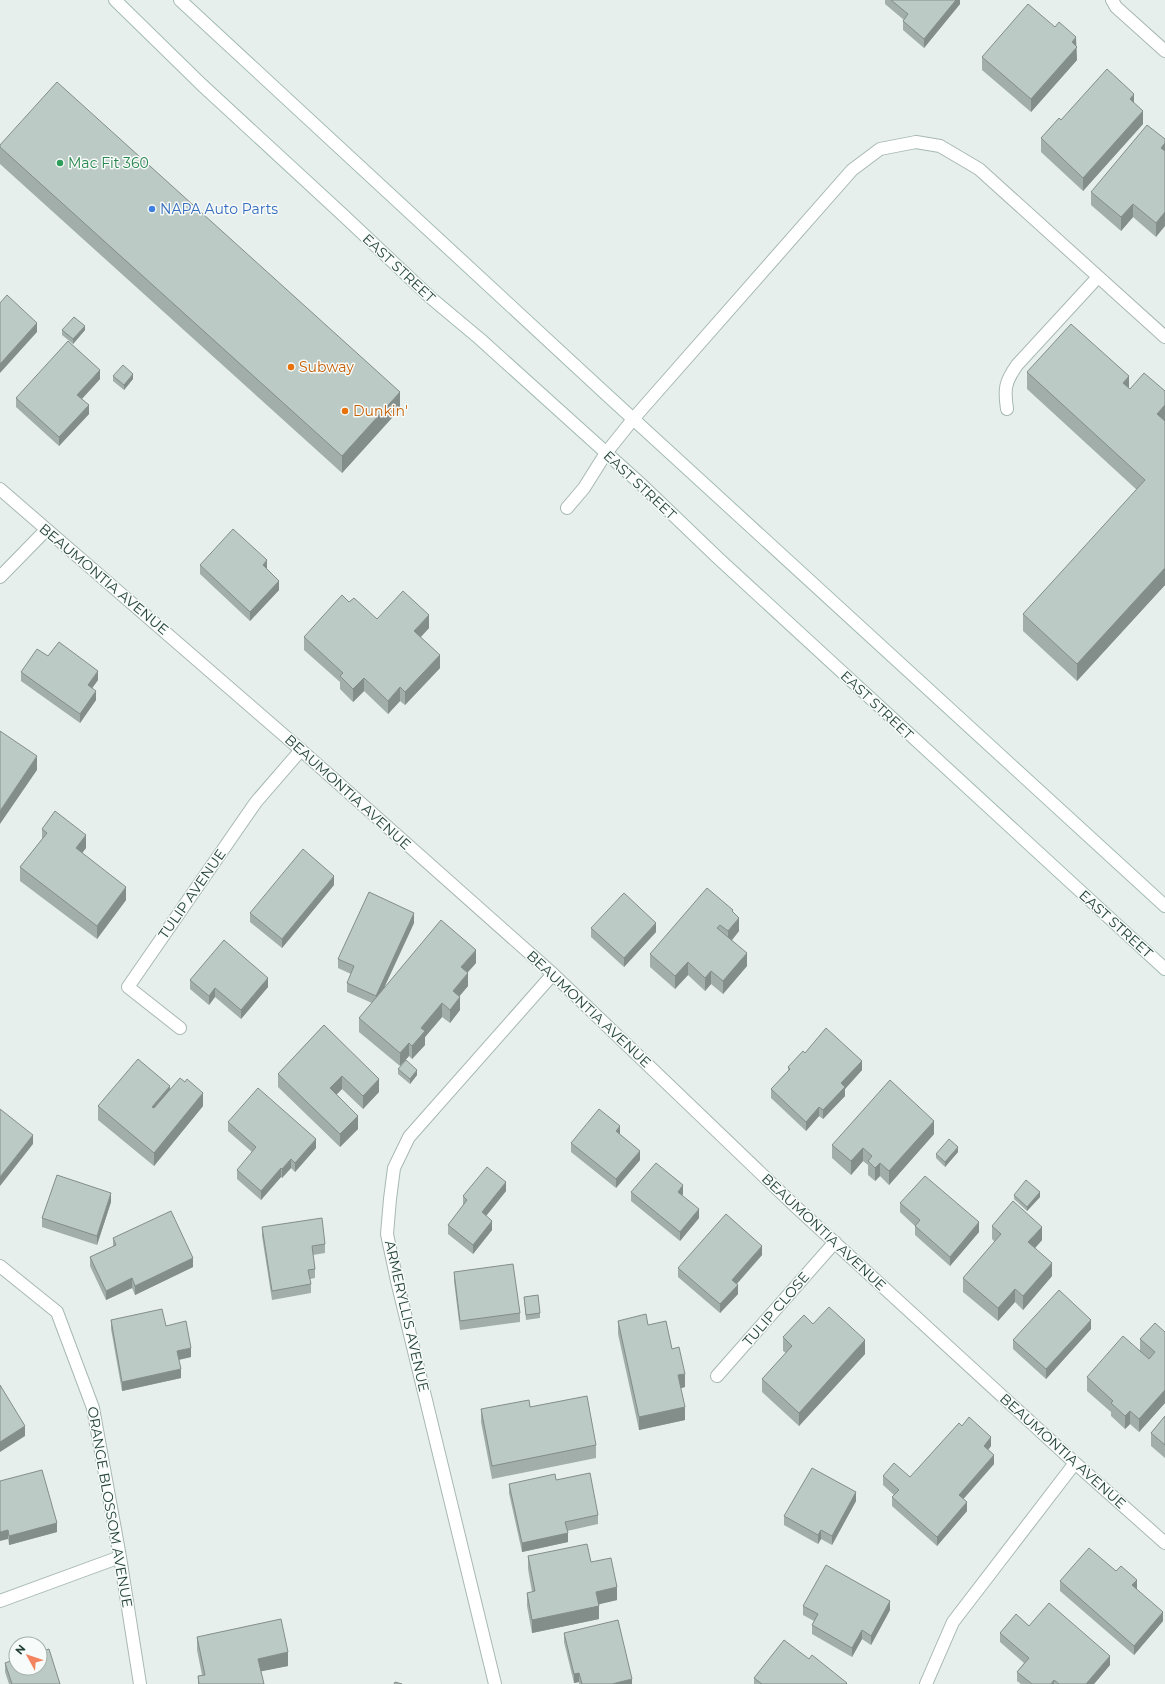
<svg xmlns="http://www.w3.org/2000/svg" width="1165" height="1684" font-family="Montserrat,sans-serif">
	<rect width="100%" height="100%" fill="#e6efeb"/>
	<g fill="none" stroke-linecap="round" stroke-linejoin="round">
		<defs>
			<path id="lane" d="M1007 409C1004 389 1005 382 1017 365L1098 277
				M567 508 584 488 606 453"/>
			<path id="street" d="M1112 0 1116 7 1165 51
				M606 453 634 418 852 170 880 149 916 142 940 146 979 169 1165 337
				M0 489 301 750 553 974 796 1207 1075 1463 1165 1543
				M0 577 46 530
				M180 1028 128 987 256 802 301 750
				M0 1266 57 1312 93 1408 120 1557 140 1684
				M717 1376 835 1242
				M0 1601 120 1557
				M495 1684 397 1281 387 1234 390 1199 394 1168 409 1137 553 974
				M926 1684 953 1622 1075 1463"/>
			<path id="secondary" d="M115 0 202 85 343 215 431 298 480 339 643 486 718 558 1165 969
				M180 0 607 395 1165 906"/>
		</defs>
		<!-- lane casing -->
		<use href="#lane" stroke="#a8b8b2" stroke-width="14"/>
		<!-- street casing -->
		<use href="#street" stroke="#a8b8b2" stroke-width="14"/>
		<!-- secondary casing -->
		<use href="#secondary" stroke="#a4bbb3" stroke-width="14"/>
		<!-- lane -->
		<use href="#lane" stroke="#fff" stroke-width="12"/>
		<!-- street -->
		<use href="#street" stroke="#fff" stroke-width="12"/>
		<!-- secondary -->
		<use href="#secondary" stroke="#fff" stroke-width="12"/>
	</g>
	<!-- wall -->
	<path fill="#a1aea9" d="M885 0H960V4L924 48 903 30V21L904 20 885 4Z
		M1076 46 1077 60 1031 112 982 70V57Z
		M1134 103 1143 124 1083 191 1041 152V138L1061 120Z
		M1165 139 1156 237 1133 217 1121 231 1091 205V192Z
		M0 145 400 409 342 473 0 164Z
		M62 330H85L73 344 62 335Z
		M1027 372 1129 388 1130 389 1165 391V585L1077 681 1023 631V614L1137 490 1027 389Z
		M113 376 133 379 124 390 113 381Z
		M100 379 82 399 89 414 59 446 16 407V398Z
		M200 565 267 569 279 590 250 621 200 574Z
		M349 602 377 619 429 628 421 637 440 668 405 705 400 701 388 714 364 691 353 702 340 689V682L304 650V637Z
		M48 656 98 680 92 688 96 700 80 723 21 681V672Z
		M42 829 86 848 82 853 126 900 97 939 20 881V867L42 839Z
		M334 885 282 948 250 922V913Z
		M733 913 739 931 732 940 747 966 723 994 711 984 705 991 688 975 675 989 650 967V954Z
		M414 923 384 988 476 963 467 973 468 986 459 996 460 1010 450 1023 442 1017 425 1037V1045L412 1059 409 1056 400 1066 359 1032V1018L372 1003 347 992V983L351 974 338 968V959Z
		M591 928 656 932 624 967 591 937Z
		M190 980 268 987 241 1019 215 997 209 1005 190 989Z
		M324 1025 379 1092 363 1109 342 1089 336 1095 358 1129 340 1147 278 1087V1074Z
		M805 1053 862 1070 845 1089V1096L823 1119 819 1116 806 1131 771 1098V1089L788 1071V1067Z
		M398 1069 417 1075 410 1084 398 1074Z
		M185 1082 203 1106 154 1166 98 1120V1106L170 1089Z
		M228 1122 316 1148 295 1172 291 1168 282 1178 281 1177 261 1200 237 1179V1170L252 1152 228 1131Z
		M620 1134 640 1160 616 1188 571 1152V1143Z
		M934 1134 889 1185 880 1176 875 1181 868 1175V1165L863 1161 851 1175 832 1158V1145Z
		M958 1152 945 1167 936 1158V1154Z
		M506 1191 486 1216 492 1230 473 1254 448 1234V1225L463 1206V1196Z
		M631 1192 683 1194 682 1195 699 1218 680 1241 631 1201Z
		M1014 1195 1040 1197 1027 1211 1014 1199Z
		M111 1202 97 1245 42 1227V1218Z
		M900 1203 979 1232 950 1266 915 1235V1226L900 1212Z
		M992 1226 1042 1240 1035 1248 1052 1276 1023 1310 1015 1302 998 1321 963 1292V1278L995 1242 992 1239Z
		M262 1227 325 1244V1253L313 1255 315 1269V1278L310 1279 311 1284V1293L272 1300 262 1236Z
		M113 1238 193 1267 135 1295 132 1288 106 1300 90 1266V1257L113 1247Z
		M762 1255 737 1284 738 1294 720 1313 678 1277V1268Z
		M454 1272 520 1313V1322L460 1330 454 1281Z
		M524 1297 540 1313V1318L526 1320Z
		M111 1320 166 1326 191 1357 179 1360 181 1378 122 1391 111 1329Z
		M618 1321 648 1325 672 1349 685 1387 680 1388 685 1420 639 1430 618 1334Z
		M813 1324 865 1354 799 1426 762 1392V1379L786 1353 783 1351V1337Z
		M1091 1329 1046 1379 1013 1349V1340Z
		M1165 1332V1403L1139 1432 1130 1424 1125 1429 1111 1416V1412L1087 1391V1377L1140 1351V1339Z
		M481 1409 596 1445V1458L492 1479 481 1422Z
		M1165 1416V1458L1151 1446V1433Z
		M991 1446 988 1450 994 1464 963 1499 967 1511 937 1546 892 1506V1497L894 1495 883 1485V1476L910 1477Z
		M556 1480 598 1515V1524L567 1531 568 1542 522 1552 509 1493V1484Z
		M0 1481 57 1532 9 1545Z
		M856 1501 832 1545 821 1539 818 1544 784 1525V1516Z
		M528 1556 591 1562 617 1600 599 1604V1619L532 1633 527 1606V1593L532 1592 528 1569Z
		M1116 1571 1137 1589 1163 1621 1134 1655 1060 1591V1581Z
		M803 1606 890 1610 871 1645 862 1639 852 1657 812 1634V1625L814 1621 803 1615Z
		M1029 1626 1110 1665 1094 1684H1021L1017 1681V1672L1024 1663 1000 1642V1633Z
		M564 1633 632 1684H579V1682L574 1683 564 1642Z
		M197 1637 288 1666 261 1671 264 1684H198V1676L202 1675 197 1650Z
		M809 1659 847 1684H754V1678Z
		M5 1663 60 1684H9L5 1672Z"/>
	<!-- shaded-wall -->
	<path fill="#838d89" d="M956 0H960V4L924 48V39Z
		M1076 37 1077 60 1031 112V99Z
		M1134 94V108L1130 99Z
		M1143 111V124L1083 191V178Z
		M1165 143V156L1161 148Z
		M1133 204V217L1121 231V217Z
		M1165 212V226L1156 237V223Z
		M37 323V332L0 373V364Z
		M85 326V330L73 344V339Z
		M100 370V379L77 404V395Z
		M133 374V379L124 390V385Z
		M1129 376V393L1123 383Z
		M400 392V409L342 473V456Z
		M89 405V414L59 446V437Z
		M1165 405V422L1157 414Z
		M267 560V569L263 575V565Z
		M1165 568V585L1077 681V664Z
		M279 581V590L250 621V612Z
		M429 615V628L414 644V631Z
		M440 655V668L405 705V692Z
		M98 671V680L88 694V685Z
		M364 678V691L353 702V689Z
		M400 687V701L388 714V701Z
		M96 691V700L80 723V714Z
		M37 756V770L0 824V811Z
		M86 835V848L76 861V848Z
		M334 876V885L282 948V939Z
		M126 887V900L97 939V926Z
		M414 913V923L376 1005V996Z
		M739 918V931L728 945V931Z
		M656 923V932L624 967V958Z
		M476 950V963L461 980V967Z
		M747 953V966L723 994V981Z
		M688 962V975L675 989V976Z
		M711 971V984L705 991V978Z
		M468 973V986L453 1004V991Z
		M268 978V987L241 1019V1010Z
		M215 988V997L209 1005V996Z
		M460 997V1010L450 1023V1010Z
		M442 1003V1017L425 1037V1045L412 1059V1046L421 1028Z
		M409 1043V1056L400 1066V1053Z
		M862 1061V1070L845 1089V1096L823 1119V1110L841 1083Z
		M417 1070V1075L410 1084V1079Z
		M342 1076V1089L330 1101V1088Z
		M379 1079V1092L363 1109V1096Z
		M170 1086V1099L152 1120V1107Z
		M203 1093V1106L154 1166V1153Z
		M819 1107V1116L806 1131V1122Z
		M358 1116V1129L340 1147V1134Z
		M934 1121V1134L889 1185V1171Z
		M620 1126V1136L616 1131Z
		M33 1135V1144L0 1186V1177Z
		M316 1139V1148L295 1172V1163Z
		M958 1147V1152L945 1167V1162Z
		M863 1148V1161L851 1175V1161Z
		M640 1151V1160L616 1188V1179Z
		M291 1159V1168L282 1178V1169Z
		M880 1163V1176L875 1181V1168Z
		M281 1168V1177L261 1200V1191Z
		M506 1182V1191L482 1221V1212Z
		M683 1185V1194L678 1201V1192Z
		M1040 1192V1197L1027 1211V1207Z
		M111 1193V1202L97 1245V1236Z
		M699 1209V1218L680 1241V1232Z
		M492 1221V1230L473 1254V1245Z
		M979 1222V1232L950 1266V1257Z
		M1042 1227V1240L1028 1256V1242Z
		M762 1246V1255L732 1289V1280Z
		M193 1258V1267L135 1295V1286Z
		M1052 1263V1276L1023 1310V1296Z
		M132 1278V1288L106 1300V1291Z
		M738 1285V1294L720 1313V1304Z
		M1015 1289V1302L998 1321V1308Z
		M1091 1320V1329L1046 1379V1369Z
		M865 1340V1354L799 1426V1413Z
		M191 1348V1357L177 1360V1351Z
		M181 1369V1378L122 1391V1382Z
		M685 1374V1387L678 1389V1375Z
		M1165 1390V1403L1139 1432V1419Z
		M685 1407V1420L639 1430V1417Z
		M1130 1411V1424L1125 1429V1416Z
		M25 1426V1436L0 1452V1442Z
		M991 1437V1446L984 1455V1446Z
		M994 1455V1464L959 1504V1495Z
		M856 1492V1501L832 1545V1536Z
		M967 1502V1511L937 1546V1537Z
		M57 1523V1532L9 1545V1536Z
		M8 1530V1539L0 1541V1532Z
		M821 1530V1539L818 1544V1535Z
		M568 1533V1542L522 1552V1543Z
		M1137 1580V1589L1132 1594V1585Z
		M617 1587V1600L596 1605V1592Z
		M890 1601V1610L871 1645V1636Z
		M599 1606V1619L532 1633V1620Z
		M1163 1612V1621L1134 1655V1646Z
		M862 1630V1639L852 1657V1648Z
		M288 1652V1666L258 1672V1659Z
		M1110 1656V1665L1094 1684H1086Z
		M579 1673V1682L574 1683V1674Z
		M632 1679V1684H612Z
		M1054 1680V1684H1051Z"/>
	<!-- building -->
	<path fill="#bbcac4" stroke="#838d89" d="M891 0H956L924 39 903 21 908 14Z
		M1028 4 1055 27 1059 22 1076 37 1072 42 1077 47 1031 99 982 57Z
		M1107 69 1134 94 1130 99 1143 111 1083 178 1041 138 1059 118 1061 120Z
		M57 82 400 392 342 456 0 147V145Z
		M1147 125 1165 139V143L1161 148 1165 151V212L1156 223 1133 204 1121 217 1091 192Z
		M7 295 37 323 0 364V303Z
		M74 317 85 326 73 339 62 330Z
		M1071 324 1129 376 1123 383 1130 389 1144 373 1165 391V405L1157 414 1165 421V568L1077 664 1023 614 1145 480 1027 372Z
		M68 341 100 370 77 395 89 405 59 437 16 398Z
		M123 365 133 374 124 385 113 376Z
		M233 529 267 560 263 565 279 581 250 612 200 565Z
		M403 591 429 615 414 631 440 655 405 692 400 687 388 701 364 678 353 689 340 676 343 673 304 637 342 595 349 602 354 598 377 619Z
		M59 642 98 671 88 685 96 691 80 714 21 672 37 649 48 656Z
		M0 731 37 756 0 811Z
		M55 811 86 835 76 848 126 887 97 926 20 867 47 833 42 829Z
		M303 849 334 876 282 939 250 913Z
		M707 888 733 910 732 911 739 918 728 931 720 925 717 928 747 953 723 981 711 971 705 978 688 962 675 976 650 954Z
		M369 892 414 913 376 996 347 983 354 966 338 959Z
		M624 893 656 923 624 958 591 928Z
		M441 920 476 950 461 967 468 973 453 991 460 997 450 1010 442 1003 421 1028 425 1031 412 1046 409 1043 400 1053 359 1018Z
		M224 940 268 978 241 1010 215 988 209 996 190 980Z
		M324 1025 379 1079 363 1096 342 1076 330 1088 358 1116 340 1134 278 1074Z
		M826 1028 862 1061 841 1083 845 1087 823 1110 819 1107 806 1122 771 1089 790 1069 788 1067 803 1051 805 1053Z
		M138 1059 170 1086 152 1107 154 1108 180 1078 185 1082 187 1079 203 1093 154 1153 98 1106Z
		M406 1060 417 1070 410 1079 398 1069Z
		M890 1080 934 1121 889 1171 880 1163 875 1168 868 1161 872 1156 863 1148 851 1161 832 1145Z
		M258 1088 316 1139 295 1163 291 1159 282 1169 281 1168 261 1191 237 1170 256 1147 228 1122Z
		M0 1109 33 1135 0 1177Z
		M599 1109 620 1126 616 1131 640 1151 616 1179 571 1143Z
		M949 1139 958 1147 945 1162 936 1154Z
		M656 1163 683 1185 678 1192 699 1209 680 1232 631 1192Z
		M487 1167 506 1182 482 1212 492 1221 473 1245 448 1225 467 1200 463 1196Z
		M57 1175 111 1193 97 1236 42 1218Z
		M925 1176 979 1222 950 1257 915 1226 920 1220 900 1203Z
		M1026 1180 1040 1192 1027 1207 1014 1195Z
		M1013 1201 1042 1227 1028 1242 1052 1263 1023 1296 1015 1289 998 1308 963 1278 1001 1234 992 1226Z
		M171 1211 193 1258 135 1286 132 1278 106 1291 90 1257 116 1245 113 1238Z
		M726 1214 762 1246 732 1280 738 1285 720 1304 678 1268Z
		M322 1218 325 1244 312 1246 315 1269 308 1270 311 1284 272 1291 262 1227Z
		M513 1264 520 1313 460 1321 454 1272Z
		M1059 1290 1091 1320 1046 1369 1013 1340Z
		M538 1295 540 1313 526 1315 524 1297Z
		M829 1307 865 1340 799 1413 762 1379 792 1346 783 1337 804 1315 813 1324Z
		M162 1309 166 1326 186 1321 191 1348 177 1351 181 1369 122 1382 111 1320Z
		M646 1314 648 1325 666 1321 672 1349 679 1347 685 1374 678 1375 685 1407 639 1417 618 1321Z
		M1155 1323 1165 1332V1390L1139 1419 1130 1411 1125 1416 1111 1403 1113 1401 1087 1377 1123 1336 1149 1359 1155 1352 1140 1339Z
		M0 1385 25 1426 0 1442Z
		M587 1396 596 1445 492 1466 481 1409 529 1400 530 1407Z
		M1165 1416V1445L1151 1433Z
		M969 1417 991 1437 984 1446 994 1455 959 1495 967 1502 937 1537 892 1497 899 1490 883 1476 894 1463 910 1477 959 1423 962 1426Z
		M812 1468 856 1492 832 1536 821 1530 818 1535 784 1516Z
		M42 1470 57 1523 9 1536 8 1530 0 1532V1481Z
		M590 1473 598 1515 565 1522 568 1533 522 1543 509 1484 555 1474 556 1480Z
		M587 1544 591 1562 611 1558 617 1587 596 1592 599 1606 532 1620 527 1593 535 1591 528 1556Z
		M1089 1548 1116 1571 1121 1566 1137 1580 1132 1585 1163 1612 1134 1646 1060 1581Z
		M826 1565 890 1601 871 1636 862 1630 852 1648 812 1625 818 1614 803 1606Z
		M1049 1603 1110 1656 1086 1684H1059L1054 1680 1051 1684H1032L1017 1672 1029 1658 1000 1633 1016 1614 1029 1626Z
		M281 1619 288 1652 258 1659 264 1684H199L198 1676 205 1675 197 1637Z
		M618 1620 632 1679 612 1684H582L579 1673 574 1674 564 1633Z
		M784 1640 809 1659 812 1655 847 1683 846 1684H762L754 1678Z
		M49 1649 60 1684H12L5 1663 16 1659V1668H40V1652Z
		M395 1682 402 1684H394Z"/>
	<!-- markers -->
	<circle fill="#2e9e5b" stroke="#f7fbf9" stroke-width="1.5" cx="60" cy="163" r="4"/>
	<circle fill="#3f7fe0" stroke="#f7fbf9" stroke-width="1.5" cx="152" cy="209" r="4"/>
	<g fill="#e8710a" stroke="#f7fbf9" stroke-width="1.5">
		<circle cx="291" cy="367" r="4"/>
		<circle cx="345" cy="411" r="4"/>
	</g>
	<g text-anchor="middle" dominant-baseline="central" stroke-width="3" stroke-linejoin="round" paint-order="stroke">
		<!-- leisure labels -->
		<g font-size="14" fill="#27864d" stroke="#f7fbf9" text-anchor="start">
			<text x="68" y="163">Mac Fit 360</text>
		</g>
		<!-- shop labels -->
		<g font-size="14" fill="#366cbe" stroke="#f7fbf9" text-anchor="start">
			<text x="160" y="209">NAPA Auto Parts</text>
		</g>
		<!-- street labels -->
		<g font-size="14" fill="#24423a" stroke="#f7fbf9">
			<text transform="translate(399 268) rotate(43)">EAST STREET</text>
			<text transform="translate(640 485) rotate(43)">EAST STREET</text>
			<text transform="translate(104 579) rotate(40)">BEAUMONTIA AVENUE</text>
			<text transform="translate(877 705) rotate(43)">EAST STREET</text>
			<text transform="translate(348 792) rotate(42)">BEAUMONTIA AVENUE</text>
			<text transform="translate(192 894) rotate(-55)">TULIP AVENUE</text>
			<text transform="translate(1116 924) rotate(42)">EAST STREET</text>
			<text transform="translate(589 1009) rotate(43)">BEAUMONTIA AVENUE</text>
			<text transform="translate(824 1232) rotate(43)">BEAUMONTIA AVENUE</text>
			<text transform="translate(776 1309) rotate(-49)">TULIP CLOSE</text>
			<text transform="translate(407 1316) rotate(77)">ARMERYLLIS AVENUE</text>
			<text transform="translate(1063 1451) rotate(42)">BEAUMONTIA AVENUE</text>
			<text transform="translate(110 1507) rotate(80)">ORANGE BLOSSOM AVENUE</text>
		</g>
		<!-- food labels -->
		<g font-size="14" fill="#c56008" stroke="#f7fbf9" text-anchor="start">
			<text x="299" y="367">Subway</text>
			<text x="353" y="411">Dunkin'</text>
		</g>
	</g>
	<!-- north arrow -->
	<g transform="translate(28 1656) rotate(310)"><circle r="19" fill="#f7fbf9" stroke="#a3b1ad"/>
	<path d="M0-3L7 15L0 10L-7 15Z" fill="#f4845f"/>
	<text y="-6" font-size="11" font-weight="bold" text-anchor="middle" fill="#24423a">N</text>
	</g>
</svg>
